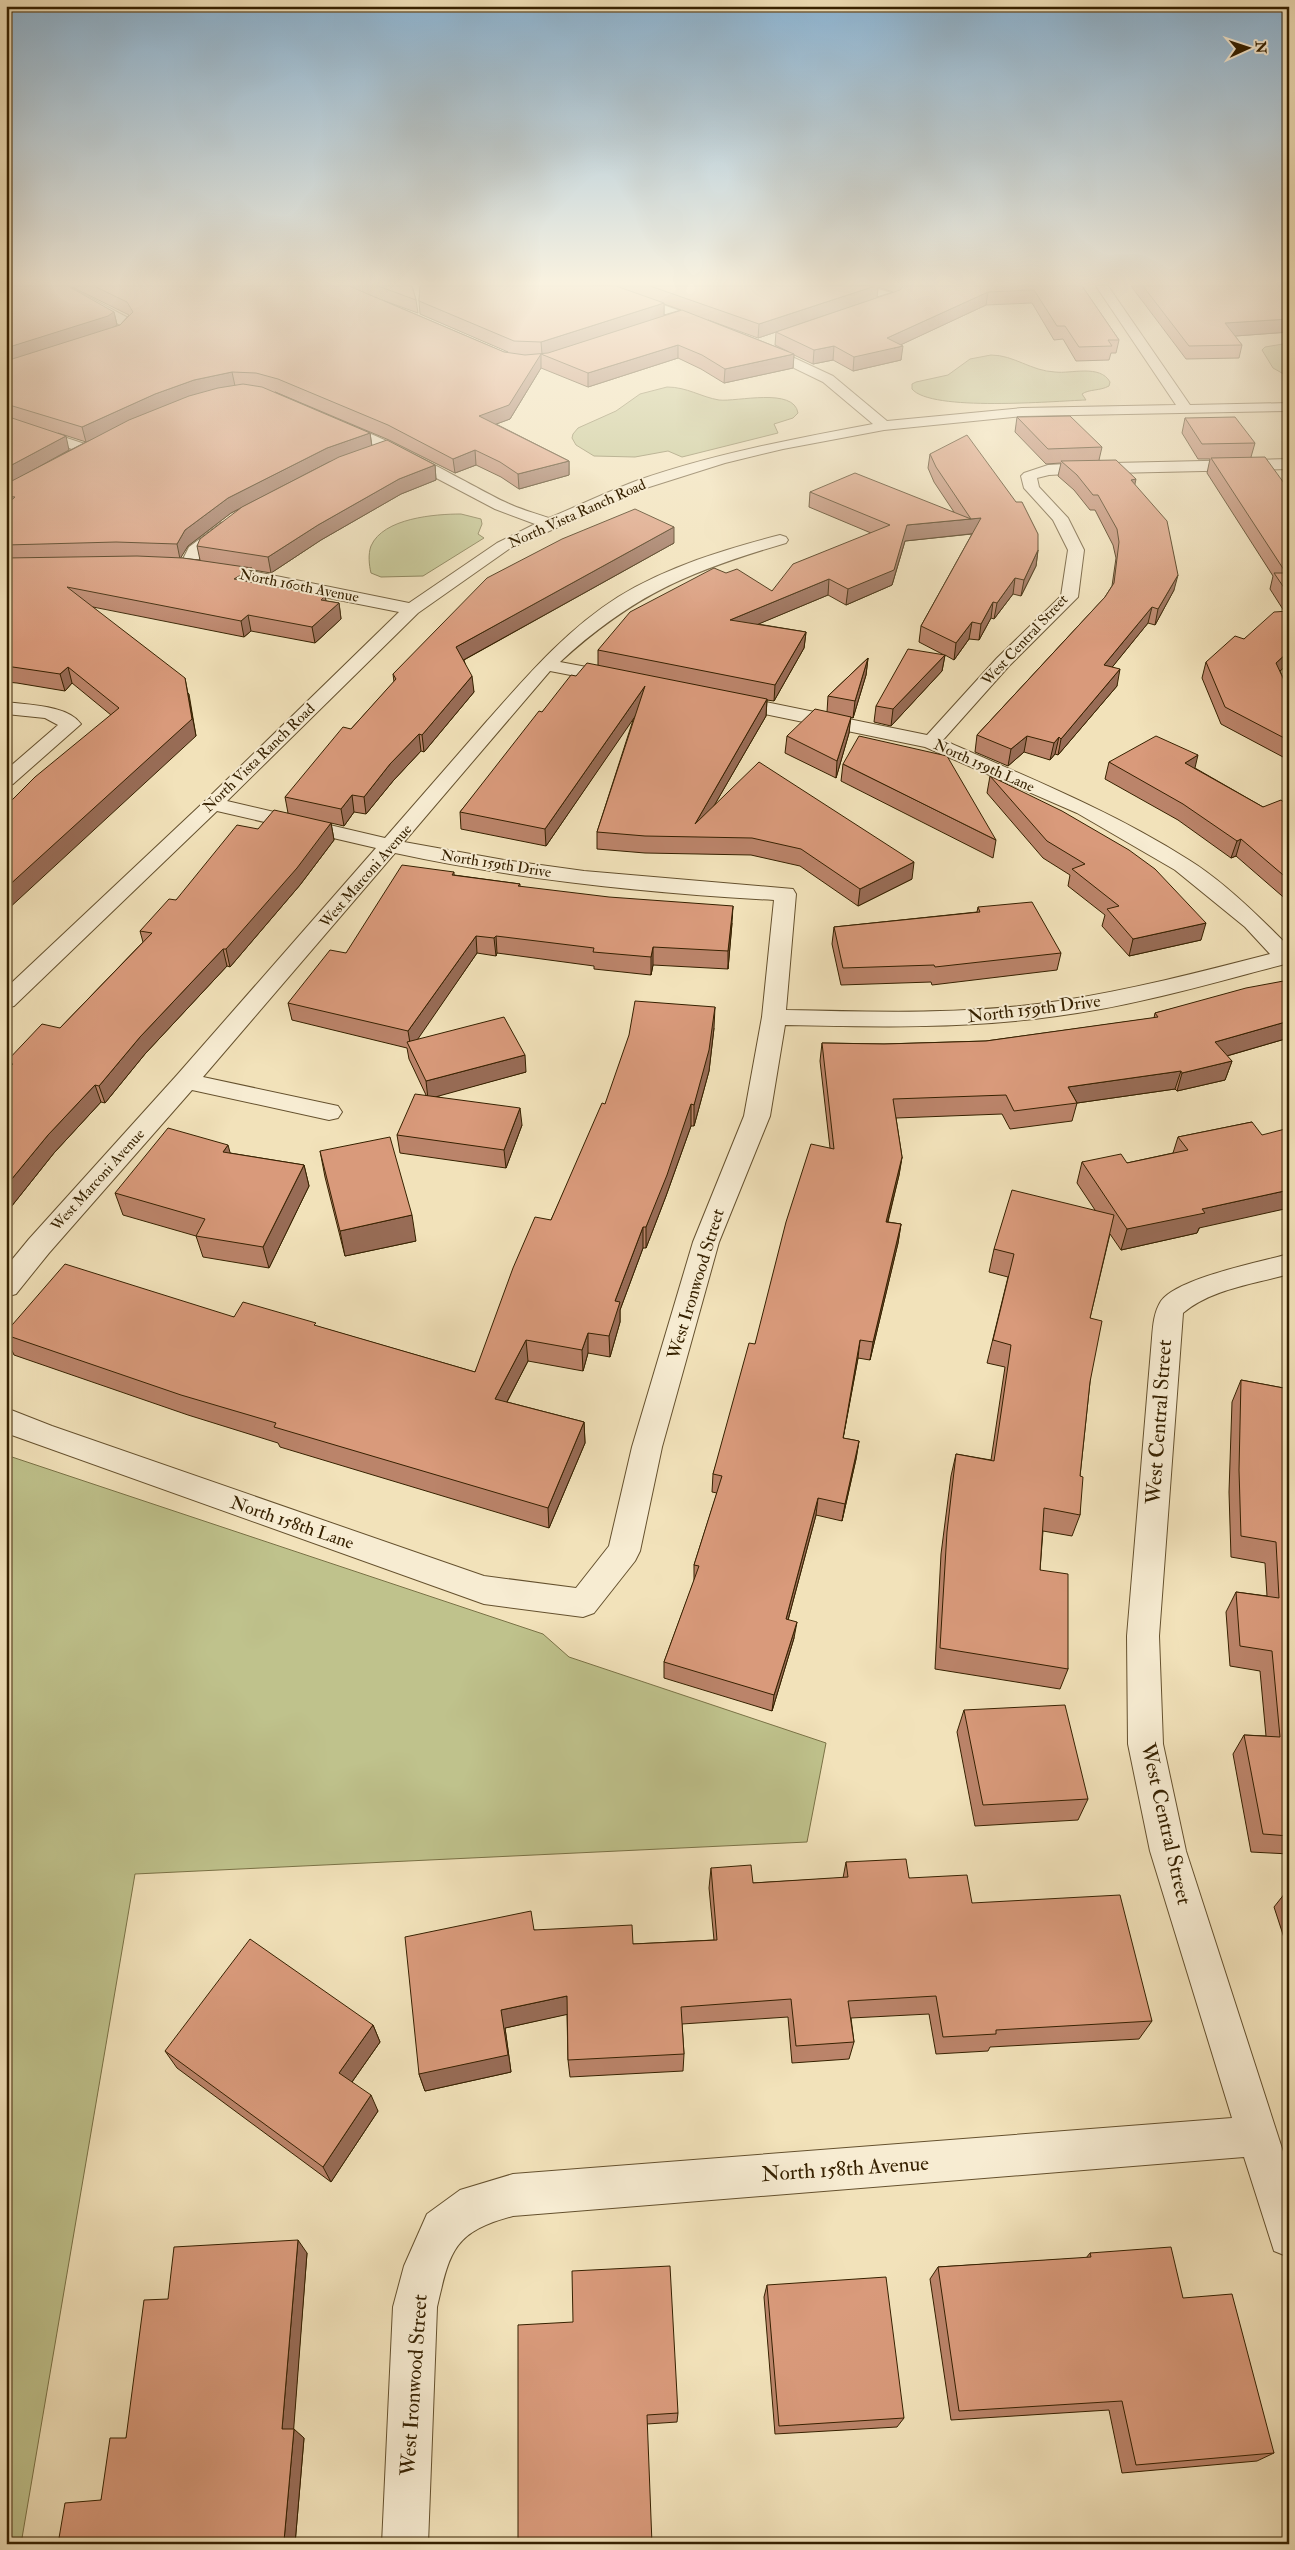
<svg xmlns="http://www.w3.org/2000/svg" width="1295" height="2550" font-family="'IM FELL Double Pica',serif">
	<rect width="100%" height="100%" fill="#f2e2ba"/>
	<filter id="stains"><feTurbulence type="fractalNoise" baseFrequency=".004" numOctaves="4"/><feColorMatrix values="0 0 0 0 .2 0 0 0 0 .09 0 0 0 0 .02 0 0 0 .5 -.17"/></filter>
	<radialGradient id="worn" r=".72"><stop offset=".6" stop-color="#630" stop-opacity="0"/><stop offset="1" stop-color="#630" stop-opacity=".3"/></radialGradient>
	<!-- green -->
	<path fill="#bfc28c" stroke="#7a7246" d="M1289 343V377L1273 368 1262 350 1265 347Z
		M991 355C1014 355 1031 371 1055 372 1071 374 1100 364 1110 382L1109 386C1100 391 1089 389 1082 394L1086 400C1054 401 931 412 912 389V384L916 382 948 375 970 359Z
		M667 387C687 387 701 397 719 400 737 402 794 387 798 413L793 418 774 424 778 433 682 457 668 451 635 457 594 456 576 445 572 438 573 434 578 428 616 411 640 394Z
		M461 514 481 519 482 524 478 534 484 538 423 576 381 577 371 573C369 565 368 554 371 546 383 518 435 514 461 514Z
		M6 1455 543 1634 569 1657 826 1743 807 1842 135 1874 21 2544H6Z"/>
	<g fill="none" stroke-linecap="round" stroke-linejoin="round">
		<defs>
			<path id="minor" d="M53 286H68L132 320 134 326C126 336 109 345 96 342L94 339 96 336 117 329 120 325Z
				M593 286H610L711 322 713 325 711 328H701L595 289Z
				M852 286H869L898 295 900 298 894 302 854 289Z
				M1096 286H1108L1190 405 1289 403V411L1022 416 884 430 783 449 725 463 646 488 509 549 418 613 227 801 385 838C419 799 453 760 487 721 527 676 566 630 618 597 667 567 725 549 780 535L786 537 788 540 786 543C691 571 634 594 560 662L624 674 626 678 624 682 617 684 550 671 404 842 504 860 584 871 793 889 796 894 786 1010C877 1012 969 1015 1059 1001 1130 990 1200 972 1270 954L1245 927 1175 870 1077 813 925 747 731 707 724 705 722 701 724 697 731 695 927 735 997 658 1061 596 1068 550 1053 520 1024 488 1021 476 1024 473 1048 465 1067 464 1289 459V469L1067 474 1049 475 1037 478 1039 487 1068 518 1084 550 1078 597 1009 666 943 740C1027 777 1112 811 1189 860 1223 881 1261 918 1289 947V963C1212 983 1135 1006 1057 1016 966 1029 875 1027 785 1025L770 1116 719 1242 662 1447 640 1551 635 1561 594 1613 583 1617 484 1604 6 1433V1408L52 1426 484 1576 576 1588 609 1546 632 1447 693 1242 744 1116 762 1017 774 900C646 893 520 880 395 853L203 1077 338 1106 342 1112 338 1118 329 1120 192 1090 49 1253 16 1294 6 1297V1267L29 1239 177 1075 376 848 217 811 14 1006 6 1008V988L206 800 399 612 217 576 211 575 209 571 211 567 217 566 252 571 409 603 497 543 535 524 495 509 385 451 332 429 330 426 332 423C354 417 477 489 505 502 519 509 534 513 549 518 578 506 607 492 636 481 713 454 793 439 873 424L823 382 755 349 753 346 760 342 833 376 887 421 1022 408 1176 405Z
				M6 418 91 446 93 449 86 453 81 452 6 427Z
				M227 521 235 526 233 529 202 553 193 571H181L179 567 189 547 221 523Z
				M6 702C27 705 68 705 81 724L13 784 6 786V770L58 725 45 718 6 714Z
				M1289 1254V1274C1254 1284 1211 1289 1183 1313L1159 1636 1163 1744 1186 1851 1289 2170V2257L1274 2251 1244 2157 513 2216C453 2232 450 2251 437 2307L428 2544H382L393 2307 404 2266 427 2214 460 2190 513 2174 1232 2118 1150 1851 1128 1744 1127 1636 1152 1338C1153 1325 1154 1312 1161 1301 1178 1278 1260 1262 1289 1254Z"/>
		</defs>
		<!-- minor casing -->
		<use href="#minor" stroke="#65512e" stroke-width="2"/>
		<!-- minor -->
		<use href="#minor" fill="#f7ecd2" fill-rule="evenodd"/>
	</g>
	<!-- wall -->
	<path fill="#bb846a" stroke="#362100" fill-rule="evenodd" d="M6 286 114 312 117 325 114 327 120 325 129 315 70 286H412L416 300 418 313 382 300 504 352H508L420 314 419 301 420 286H1082L1119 340 1116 353H1111L1109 360 1076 361 1063 339 1054 340 1032 303 986 305 900 345 901 360 853 371 833 360 813 364 794 355 793 368 724 383 701 369 678 358 588 387 541 368 510 419 496 424 569 461V475L519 489 501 477 476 465 455 473 389 440 280 394 275 392 370 433 372 446 435 465 436 480 401 494 321 540 271 573 253 570 255 583 325 596 326 601 339 603 341 619 315 643 251 631 244 637 93 607 189 694 196 736 111 715 72 683 65 691 17 683 6 682ZM878 287 893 292 877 297ZM664 304 681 310 664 315ZM708 320 758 338 776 332 775 345 789 352ZM58 433 86 442 47 462 69 450ZM241 508 197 546 200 560 180 558 188 546 231 513Z
		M1131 286H1289V332L1235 336 1242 345 1239 358 1186 359Z
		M1017 417 1102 447 1099 460 1135 485 1174 590 1155 625 1148 623 1112 667 1117 686 1058 755 1055 754 1050 760 1024 752 1008 766 975 752 977 735 1105 597 1112 586 1116 558 1113 545 1095 510H1090L1074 490 1058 476 1061 463 1046 464 1015 432Z
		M1185 418 1255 443 1251 457 1289 490V663L1280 671 1289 691V753L1283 757 1221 724 1202 678 1206 662 1244 639 1284 611 1270 589 1273 576 1207 473 1210 459H1198L1182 433Z
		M930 454 1038 550 1036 566 1021 596 1013 594 994 619 991 618 979 640 969 639 954 660 945 655 942 671 891 726 874 722 876 706 944 655 919 642 921 626 972 534 905 541 892 585 846 605 828 595 758 624 806 632 804 648 774 701 767 700 766 716 715 804 912 879 858 906 800 866 751 855 645 853 597 849V832L634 717 546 846 461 829 460 812 542 712 576 676 598 666V650L772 591 871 533 809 507 810 492 954 512 934 482 928 468Z
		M674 543 464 660 474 692 424 752 421 751 393 781 366 814 354 812 344 826 331 823 334 840 300 885 230 967 227 966 145 1054 105 1103 101 1102 54 1153 11 1207 8 1206 6 1208V1071L9 1069 6 1062 60 1028 143 942 140 931 258 829 288 813 285 797 351 729 394 682 393 674Z
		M868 658 866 675 853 718 850 717 849 733 836 778 785 753 787 736 827 712 828 696Z
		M1109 762 1195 768 1263 807 1289 806V902L1236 856 1231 858 1178 820 1105 779Z
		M843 764 996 840 993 858 841 781Z
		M990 776 1201 940 1129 956 1102 926 1105 915 1068 886 1070 875 1043 858 987 793Z
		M454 872V875L520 884V887L732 923 728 969 653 965 651 975 594 969V966L497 953 496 956 477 953 417 1039 526 1072 436 1096 522 1125 506 1168 400 1153 397 1135 426 1095 409 1059 407 1048 292 1020 288 1003 346 953Z
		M978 907 1061 953 1057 970 932 985 931 982 841 985 832 944 834 927 977 912Z
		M1289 980V1044L1285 1039 1227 1056 1232 1061 1225 1080 1177 1091 1175 1089 1077 1103 1072 1121 1010 1129 1002 1114 896 1118 902 1157 899 1175 888 1222 901 1224 898 1243 870 1360 858 1358 843 1438 859 1441 856 1459 842 1521 816 1515 788 1620 794 1638 772 1711 664 1678V1662L694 1581V1565L717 1493 712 1492 713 1474 755 1344 830 1148 820 1061 822 1043 884 1044 986 1041 1154 1018 1155 1013Z
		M714 1028 709 1071 694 1126H691L666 1196 646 1248H643L620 1310V1322L610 1357 588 1353 583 1371 528 1361 507 1402 584 1422 585 1443 549 1528 280 1447 278 1443 188 1415 14 1355 6 1338V1332L234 1317 316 1326 475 1372 551 1220 605 1104Z
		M1252 1122 1197 1233 1121 1250 1110 1234 1090 1318V1382L1080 1476V1515L1072 1536 1043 1531 1040 1570 1068 1669 1060 1689 935 1669 941 1554 951 1476 956 1454 991 1460 1005 1367 987 1363 1008 1277 989 1272 994 1249 1095 1210 1077 1183 1082 1162 1127 1163 1173 1153 1178 1137Z
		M320 1151 416 1241 345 1256 325 1177Z
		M230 1153 304 1165 309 1186 269 1268 203 1257 196 1236 123 1215 115 1193Z
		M1241 1380 1289 1389V1854L1251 1852 1233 1754 1244 1735 1266 1736 1260 1671 1230 1666 1226 1612 1236 1592 1267 1596 1265 1563 1231 1557 1229 1492 1232 1402Z
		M964 1710 1088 1799 1078 1820 975 1826 957 1732Z
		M846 1862 909 1878 972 1903 1152 2021 1139 2039 990 2047 988 2051 936 2054 929 2014 851 2018 854 2042 849 2059 792 2063 788 2017 682 2024 684 2054 683 2071 570 2077 568 2060 567 2014 505 2028 511 2072 425 2091 419 2074 534 1930 633 1944 714 1940 709 1888 711 1868 753 1883 843 1878Z
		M1289 1888V1953L1274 1907Z
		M373 2025 380 2042 352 2082 378 2111 331 2182 177 2068 165 2051Z
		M307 2253 293 2429 304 2438 295 2544H58L101 2500 126 2438 168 2299Z
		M1090 2253 1183 2298 1274 2453 1257 2461 1122 2473 1109 2410 951 2420 930 2279 938 2267 1086 2258Z
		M767 2285 904 2418 897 2427 775 2434 764 2297Z
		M518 2325 678 2413 677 2422 647 2424Z"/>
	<!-- shaded-wall -->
	<path fill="#986c56" stroke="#362100" d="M875 286H878L877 298 758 338 759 324Z
		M988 292 986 305 894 348 903 346 901 360 853 371 854 357 887 338Z
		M664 303V317L544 355 542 354 541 342Z
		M114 312 117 325 111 329 6 363V348Z
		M1289 319V332L1222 337 1225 323Z
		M678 345V358L588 387V373Z
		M834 346 833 360 813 364 814 350Z
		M541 354V368L510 419 480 430 479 416Z
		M794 354 793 368 724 383 725 369Z
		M232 372 235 386 86 442 82 427 155 394 194 380Z
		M370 433 372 448 329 462 231 513 188 546 180 559 177 544 185 530 228 498 327 448Z
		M66 436 69 450 6 485V468Z
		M475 450 476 465 455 473 453 459Z
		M569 461V475L519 489 518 474Z
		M435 465 436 480 401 494 321 540 271 573 268 557 318 525 399 479Z
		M1136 479 1133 494 1131 480Z
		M981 518 979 533 905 541 892 585 846 605 848 589 907 525Z
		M674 527V543L458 663 456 647Z
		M1038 550 1036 566 1021 596 1024 580Z
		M252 568 255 583 234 579Z
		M1178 575 1174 590 1155 625 1158 609Z
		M1015 578 1013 594 994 619 997 603Z
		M829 579 828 595 730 636V620Z
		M325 596 328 612 321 600Z
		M993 602 991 618 979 640 981 624Z
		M339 603 341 619 315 643 312 627Z
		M1152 607 1148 623 1101 681 1104 665Z
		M248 615 251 631 244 637 241 621Z
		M972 622 969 639 954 660 956 643Z
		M806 632 804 648 774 701 775 685Z
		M1289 651V663L1271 679 1276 663Z
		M945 655 942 671 891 726 893 709Z
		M868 658 866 675 853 718 855 701Z
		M68 667 72 683 65 691 60 674Z
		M1120 669 1117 686 1058 755 1061 739Z
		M472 676 474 692 424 752 422 735Z
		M185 678 196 736 6 911V888Z
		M645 686V702L546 846 545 829Z
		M767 699 766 716 696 837 695 824Z
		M851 717 849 733 836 778 837 761Z
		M6 726 9 736 6 738Z
		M419 734 421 751 393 781 366 814 364 797 390 764Z
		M1027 736 1024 752 1008 766 1011 749Z
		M1059 737 1055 754 1050 760 1054 743Z
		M1289 739V753L1283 757 1288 740Z
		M1198 755 1194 772 1185 763Z
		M352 795 354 812 344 826 341 809Z
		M331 823 334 840 300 885 230 967 226 949Z
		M1241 839 1236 856 1231 858 1237 841Z
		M914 862 912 879 858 906 860 889Z
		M733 906 732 923 728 969V951Z
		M1206 923 1201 940 1129 956 1133 939Z
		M476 936 477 953 411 1049 408 1031Z
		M496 936 497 953 496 956 494 938Z
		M653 947V965L651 975V957Z
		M223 949 227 966 145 1054 105 1103 99 1086 140 1037Z
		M715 1007 714 1028 709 1071 694 1126V1105Z
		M1289 1021V1029L1285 1039 1209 1061 1215 1042Z
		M525 1055 526 1072 428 1099 426 1081Z
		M1232 1061 1225 1080 1177 1091 1182 1073Z
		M1181 1071 1175 1089 1077 1103 1068 1087Z
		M95 1085 101 1102 54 1153 11 1207 6 1196V1186L48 1135Z
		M691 1104V1126L666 1196 646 1248V1227Z
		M520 1108 522 1125 506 1168 504 1150Z
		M228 1145 234 1167 223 1152Z
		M902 1157 899 1175 883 1240 886 1222Z
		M304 1165 309 1186 269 1268 263 1247Z
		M1289 1190V1208L1199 1228 1197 1233 1121 1250 1127 1229 1202 1209Z
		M412 1215 416 1241 345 1256 340 1231Z
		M901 1224 898 1243 870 1360 873 1342Z
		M643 1227V1248L620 1310V1322L610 1357 609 1336 615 1301Z
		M588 1333V1353L583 1371 582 1350Z
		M526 1340 528 1361 498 1419 495 1399Z
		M860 1340 858 1358 840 1455 843 1438Z
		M584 1422 585 1443 549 1528 548 1508Z
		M859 1441 856 1459 842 1521 845 1504Z
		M818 1498 816 1515 784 1635 786 1619Z
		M797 1622 794 1638 772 1711 774 1695Z
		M567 1996 569 2014 505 2028 511 2072 425 2091 419 2074 501 2010Z
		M373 2025 380 2042 347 2089 339 2073Z
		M371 2095 378 2111 331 2182 323 2167Z
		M298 2240 307 2253 293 2438 282 2429Z
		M294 2429 304 2438 295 2544H288L284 2541Z"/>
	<!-- building -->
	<path fill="#d99a7b" stroke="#362100" d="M6 286H68L114 312 108 316 6 348Z
		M94 286H349L504 352 525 355 548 353 682 310 794 354 725 369 702 355 678 345 588 373 541 354 509 405 479 416 569 461 518 474 500 462 475 450 453 459 388 425 278 379 256 373 232 372 194 380 155 394 82 427 6 404V361L120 325 133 312 127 302Z
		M378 286H412L416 300Z
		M420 286H616L664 303 541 342 514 341 419 301Z
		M650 286H875L759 324Z
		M903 286H1082L1119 340H1108L1112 346 1079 347 1065 326H1057L1034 290 988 292 887 338 903 346 854 357 834 346 814 350 776 332 900 290Z
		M1143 286H1289V319L1225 323 1242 345 1189 346Z
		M243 384 262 387 370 433 327 448 228 498 185 530 177 544 116 542 6 545V505L15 497 6 496V484L129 420 189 396 218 388Z
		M6 416 66 436 6 468Z
		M1070 416 1102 447 1048 449 1017 417Z
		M1235 417 1255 443 1202 444 1185 418Z
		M967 435 1016 502H1022L1038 534V550L1024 580 1015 578 997 603 993 602 981 624 972 622 956 643 921 626 981 518 907 525 894 570 848 589 829 579 730 620 806 632 775 685 598 650 630 612 714 568 726 573 737 569 772 591 793 564 890 525 810 492 855 473 971 519 936 467 930 454Z
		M387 440 435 465 399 479 318 525 268 557 197 546 200 539 242 507 339 457Z
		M1265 457 1289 490V595L1274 573H1286L1211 458Z
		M1116 460 1136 479 1131 480 1167 521 1178 575 1158 609 1152 607 1104 665 1120 669 1061 739 1059 737 1054 743 1027 736 1011 749 977 735 1105 597 1114 583 1119 542 1117 529 1098 495H1093L1077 475 1061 461Z
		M635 509 674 527 456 647 472 676 422 735 419 734 390 764 364 797 352 795 341 809 285 797 343 727 351 729 396 679 393 674 487 578 562 539Z
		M137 556 183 558 252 568 234 579 325 596 321 600 339 603 312 627 248 615 241 621 67 587 185 678 192 719 6 888V806L35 777 119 708 68 667 60 674 6 666V558Z
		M1289 611V651L1276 663 1289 691V739L1288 740 1225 707 1206 662 1235 636 1244 639 1274 612Z
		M908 649 945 655 893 709 876 706Z
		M868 658 855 701 828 696Z
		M587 663 767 699 695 824 759 762 914 862 860 889 801 849 752 838 645 836 597 832 645 686 545 829 460 812 539 711 542 712 571 675 576 676Z
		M815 709 851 717 837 761 787 736Z
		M859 736 947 756 996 840 843 764Z
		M1156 736 1198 755 1185 763 1263 807 1281 800 1289 806V880L1241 839 1237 841 1183 804 1109 762Z
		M990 776 1062 811 1129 850 1155 869 1206 923 1133 939 1107 909 1119 906 1072 869 1085 864 1047 841Z
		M274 810 331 823 297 868 226 949H223L140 1037 99 1086 95 1085 48 1135 6 1186V1071L13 1064 6 1062 42 1024 60 1028 152 933 140 931 169 899 176 900 237 825 258 829Z
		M402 865 454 872 452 875 520 884 518 886 609 897 733 906 728 951 653 947 651 957 593 952 594 948 496 936 494 938 476 936 408 1031 288 1003 330 950 346 953Z
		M1032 902 1061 953 935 967 934 965 843 968 834 927 980 912 978 907Z
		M1289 980V1021L1215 1042 1232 1061 1182 1073 1181 1071 1068 1087 1077 1103 1014 1111 1006 1095 893 1099 902 1157 886 1222 901 1224 873 1342 860 1340 843 1438 859 1441 845 1504 818 1498 786 1619 797 1622 774 1695 664 1662 699 1566 694 1565 722 1476 713 1474 749 1343 755 1344 786 1222 811 1144 834 1149 822 1043 884 1044 986 1041 1158 1017 1155 1013 1246 988Z
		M635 1001 715 1007 709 1050 694 1105 691 1104 667 1175 646 1227H643L615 1301 620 1302 609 1336 588 1333 582 1350 526 1340 495 1399 584 1422 548 1508 274 1427 276 1423 181 1395 6 1335V1332L65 1264 234 1317 243 1302 316 1323 314 1325 475 1372 513 1268 535 1217 551 1220 602 1103 605 1104 629 1035Z
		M504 1017 525 1055 426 1081 407 1042Z
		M415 1094 520 1108 504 1150 397 1135Z
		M1252 1122 1262 1135 1289 1128V1190L1202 1209 1205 1213 1127 1229 1082 1162 1121 1154 1127 1163 1188 1150 1178 1137Z
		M168 1128 228 1145 223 1152 304 1165 263 1247 196 1236 205 1219 115 1193Z
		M390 1137 412 1215 340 1231 320 1151Z
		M1012 1190 1114 1215 1090 1318 1102 1321 1090 1382 1080 1476 1083 1477 1080 1515 1044 1508 1040 1570 1068 1574V1669L940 1648 947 1532 956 1454 994 1461 1011 1345 993 1340 1014 1254 994 1249Z
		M1241 1380 1289 1389V1836L1263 1834 1244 1735 1280 1737 1272 1651 1240 1646 1236 1592 1279 1598 1276 1542 1241 1536 1239 1470Z
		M1065 1705 1088 1799 983 1805 964 1710Z
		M906 1859 909 1878 967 1875 972 1903 1120 1895 1152 2021 996 2030V2034L943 2037 936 1996 848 2001 854 2042 796 2046 791 1999 681 2007 684 2054 568 2060 567 1996 501 2010 508 2055 419 2074 405 1937 531 1911 534 1930 632 1925 633 1944 717 1940 711 1868 751 1865 753 1883 848 1877 846 1862Z
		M250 1939 373 2025 339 2073 371 2095 323 2167 165 2051Z
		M298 2240 282 2429H294L284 2541 249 2544H58L65 2503 101 2500 110 2438H126L144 2300 168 2299 174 2247Z
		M1171 2247 1183 2298 1232 2294 1274 2453 1136 2465 1122 2401 959 2411 938 2267 1091 2257 1090 2253Z
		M670 2266 678 2413 647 2415 652 2544H518V2325L573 2322 572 2271Z
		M886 2277 904 2418 779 2426 767 2285Z"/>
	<!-- sky -->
	<linearGradient id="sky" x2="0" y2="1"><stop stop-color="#8cb6d6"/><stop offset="0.44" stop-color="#f9f2e0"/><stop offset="1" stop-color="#f9f2e0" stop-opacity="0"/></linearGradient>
	<rect width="1295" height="643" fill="url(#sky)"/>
	<g text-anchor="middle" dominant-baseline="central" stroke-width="4" stroke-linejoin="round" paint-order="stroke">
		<!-- far-street labels -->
		<g font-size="15" fill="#362100" stroke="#f7ecd2">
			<text transform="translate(577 514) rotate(-24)">North Vista Ranch Road</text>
			<text transform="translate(299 586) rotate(11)">North 160th Avenue</text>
			<text transform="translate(1025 640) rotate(-47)">West Central Street</text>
			<text transform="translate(259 758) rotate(-44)">North Vista Ranch Road</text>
			<text transform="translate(984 766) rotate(24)">North 159th Lane</text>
			<text transform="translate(496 864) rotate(9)">North 159th Drive</text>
			<text transform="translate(366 876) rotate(-49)">West Marconi Avenue</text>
			<text transform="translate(98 1180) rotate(-48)">West Marconi Avenue</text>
		</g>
		<!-- street labels -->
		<g font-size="18" fill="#362100" stroke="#f7ecd2">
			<text transform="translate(1034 1009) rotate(-7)">North 159th Drive</text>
			<text transform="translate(696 1284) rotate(-73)">West Ironwood Street</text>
			<text transform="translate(292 1523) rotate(19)">North 158th Lane</text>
		</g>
		<!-- near-street labels -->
		<g font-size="21" fill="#362100" stroke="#f7ecd2">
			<text transform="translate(1159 1422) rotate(-86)">West Central Street</text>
			<text transform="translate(1166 1824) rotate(77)">West Central Street</text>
			<text transform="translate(845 2169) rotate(-4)">North 158th Avenue</text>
			<text transform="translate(414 2385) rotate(-86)">West Ironwood Street</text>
		</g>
	</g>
	<!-- margin -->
	<rect width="1295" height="2550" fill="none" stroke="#f2e2ba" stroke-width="25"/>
	<rect x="8" y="8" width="1280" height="2535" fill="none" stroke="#362100" stroke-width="2.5"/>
	<rect x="12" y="12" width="1270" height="2525" fill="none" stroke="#362100"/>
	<!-- north arrow -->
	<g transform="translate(1248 48) rotate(87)" stroke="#f7ecd2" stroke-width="4" paint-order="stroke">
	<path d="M0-4L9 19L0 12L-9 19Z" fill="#362100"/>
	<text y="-8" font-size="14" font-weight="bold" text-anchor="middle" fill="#362100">N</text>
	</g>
	<rect width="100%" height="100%" filter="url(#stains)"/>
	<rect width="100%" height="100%" fill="url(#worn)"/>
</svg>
